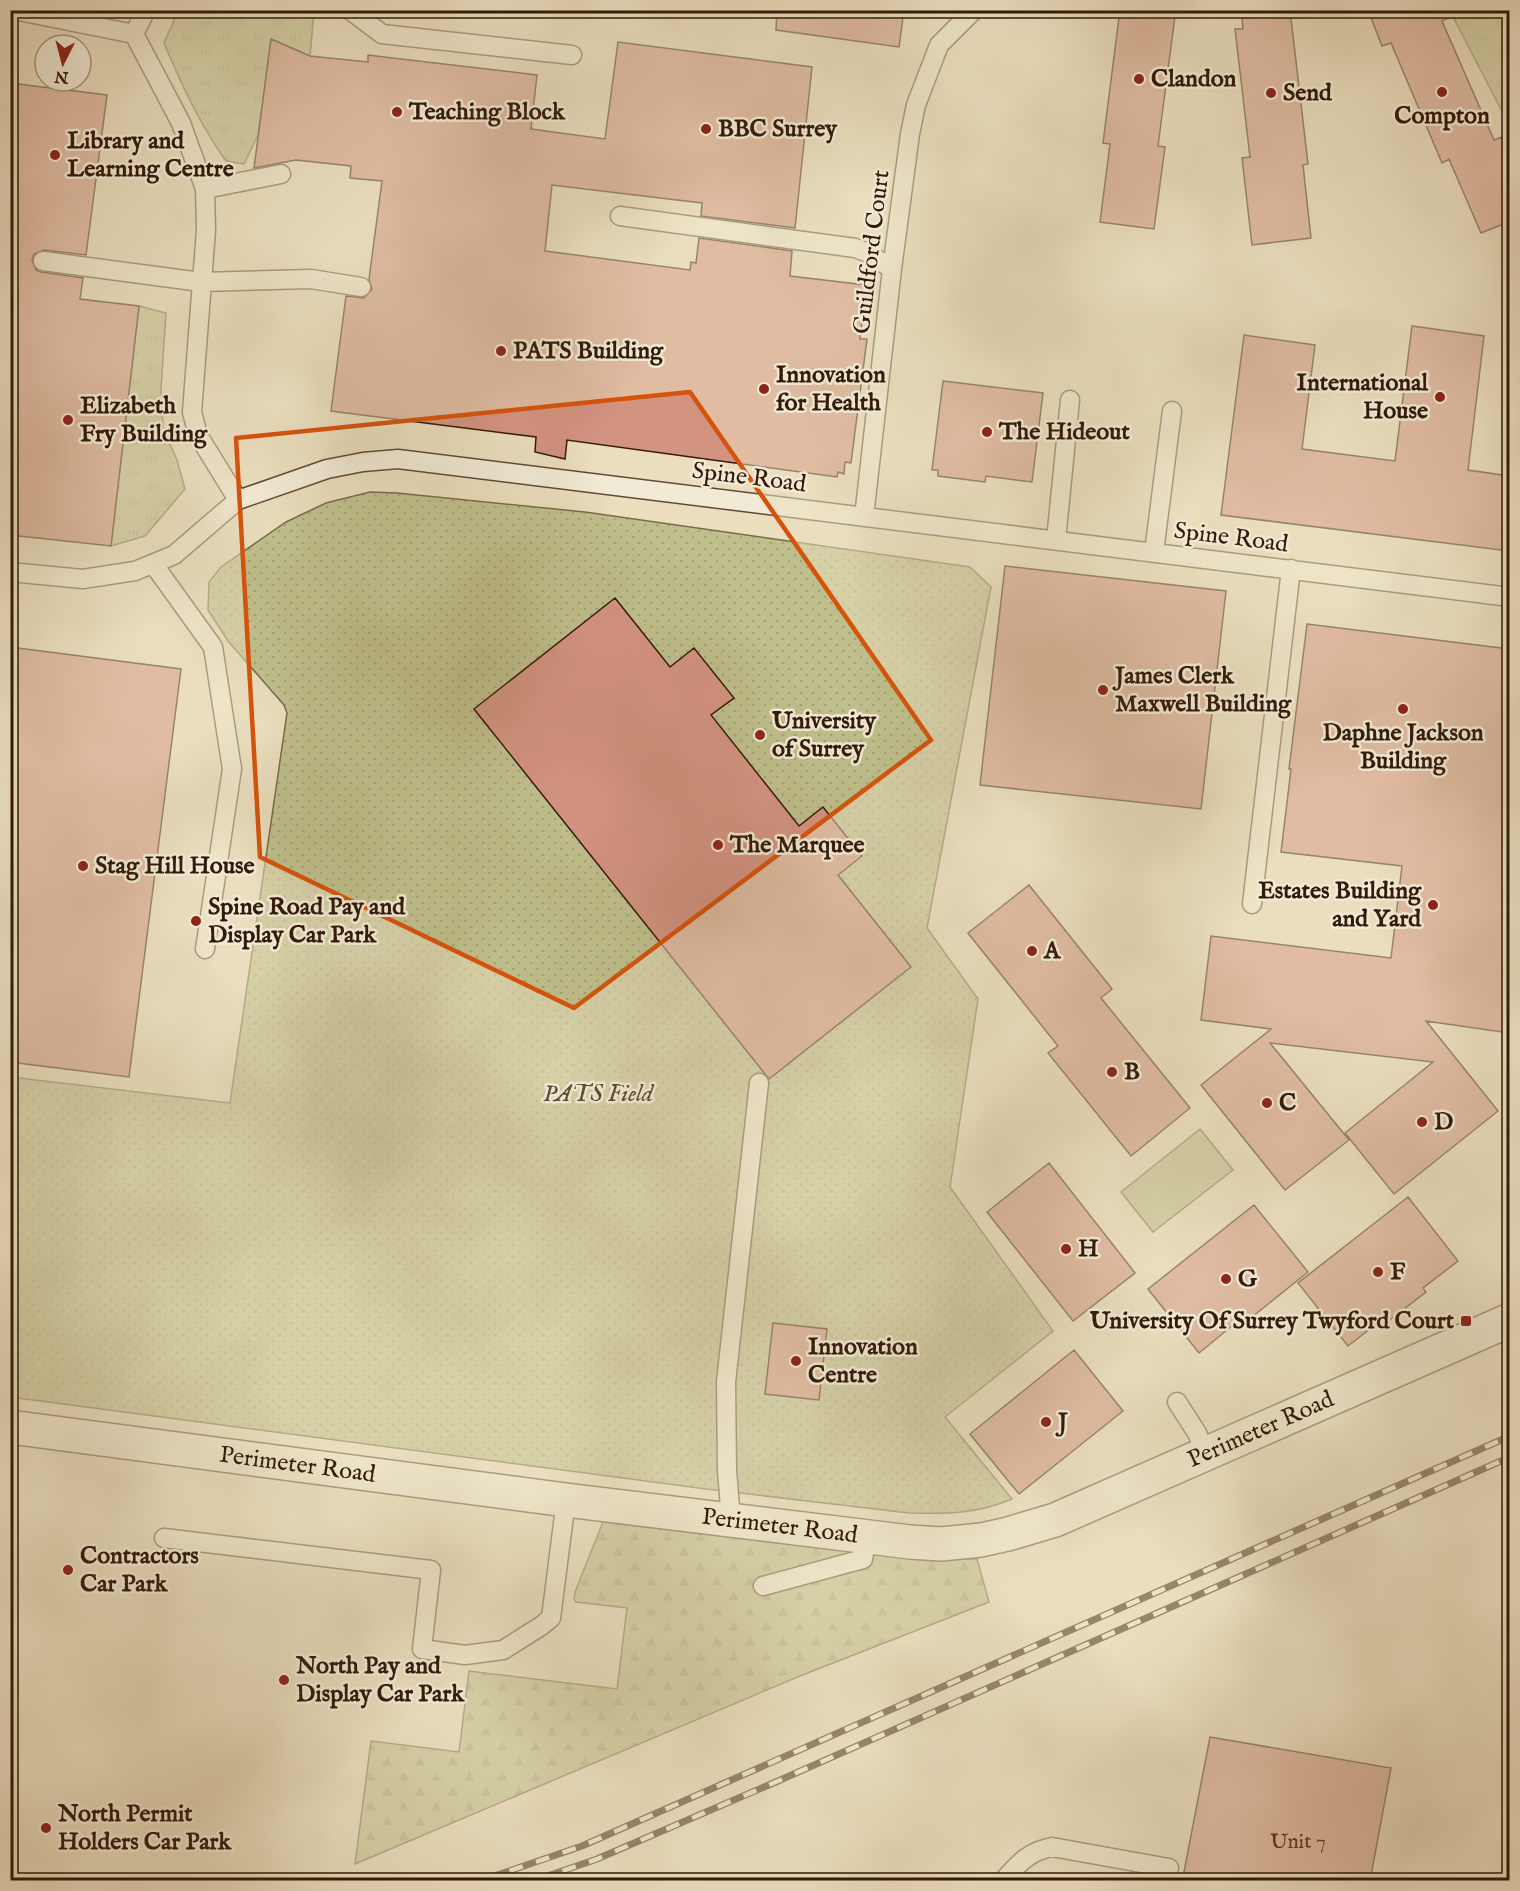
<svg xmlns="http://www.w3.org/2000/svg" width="1520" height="1891" font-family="'IM FELL English',serif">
	<defs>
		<pattern id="grass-tufts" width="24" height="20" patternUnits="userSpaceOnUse" patternTransform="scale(1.5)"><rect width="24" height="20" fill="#bfbf8c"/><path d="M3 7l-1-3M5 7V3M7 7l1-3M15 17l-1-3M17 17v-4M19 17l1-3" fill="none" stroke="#a5a477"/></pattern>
		<pattern id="forest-firs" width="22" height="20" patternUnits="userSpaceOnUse" patternTransform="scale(1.5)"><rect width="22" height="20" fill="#bfbf8c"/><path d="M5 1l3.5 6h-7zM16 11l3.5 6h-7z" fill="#a5a477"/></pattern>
		<pattern id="park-dots" width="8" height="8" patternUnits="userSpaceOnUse" patternTransform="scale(1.5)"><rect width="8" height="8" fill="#bfbf8c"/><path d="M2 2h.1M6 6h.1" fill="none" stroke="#a5a477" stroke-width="1.8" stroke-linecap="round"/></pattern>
	</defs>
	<rect width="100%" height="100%" fill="#eadebe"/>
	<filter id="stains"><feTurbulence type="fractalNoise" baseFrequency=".00333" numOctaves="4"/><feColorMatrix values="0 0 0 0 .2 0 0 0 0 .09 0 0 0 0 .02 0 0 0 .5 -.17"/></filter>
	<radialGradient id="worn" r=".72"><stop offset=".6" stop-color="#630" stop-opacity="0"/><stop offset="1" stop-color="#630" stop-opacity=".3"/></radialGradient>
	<!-- grass -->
	<path fill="url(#grass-tufts)" stroke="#796c4a" stroke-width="1.5" d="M178 11H314L310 56 271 39 258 135 244 164 226 161C200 125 181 84 164 43Z
		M1450 11H1509V131L1505 117Z
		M139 306 166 313 161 389 163 428 177 460 185 489 145 536 111 546Z"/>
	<!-- forest -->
	<path fill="url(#forest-firs)" stroke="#796c4a" stroke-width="1.5" d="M603 1522 915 1559H977L989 1602 800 1676 355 1864 371 1741 459 1752 469 1671 617 1689 627 1608 576 1602 574 1599 575 1592Z"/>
	<!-- park -->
	<path fill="url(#park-dots)" stroke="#796c4a" stroke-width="1.5" d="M370 492 397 493 585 512 970 567 991 587 927 928 978 999 950 1187 1053 1331 945 1417 1012 1499C977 1514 947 1514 909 1513L706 1489 11 1397V1077L230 1103 287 713 284 705 228 641 208 610 209 582 221 567 286 522 326 503Z"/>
	<!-- garden -->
	<path fill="#bfbf8c" stroke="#796c4a" stroke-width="1.5" d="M1200 1129 1233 1170 1153 1232 1121 1192Z"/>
	<!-- building -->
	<path fill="#d39381" stroke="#331909" stroke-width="1.5" d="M777 10H904L899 47 776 30Z
		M1120 10H1168L1167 15 1175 16 1158 146 1165 147 1154 229 1100 222 1110 144 1103 143Z
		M1241 10H1290L1308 164 1303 165 1311 238 1252 245 1242 158 1250 157 1235 29H1243Z
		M1368 10H1466L1442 21 1494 140 1502 137 1509 155V222L1481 233 1449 159 1442 163 1391 43 1382 46Z
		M271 39 310 56 368 62V55L537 75 531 129 605 139 618 42 812 67 795 228 701 216 702 203 552 185 545 251 690 270 691 262 696 263 699 238 792 251 790 276 866 285 860 339H867L851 463 845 462 844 474 838 472 837 477 567 440 565 459 535 452 536 437 331 411 346 296 364 298 372 289 369 279 382 181 350 178 351 166 296 160 254 168Z
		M10 83 107 95 86 255 44 250 34 254 32 260 36 270 41 272 83 278 80 299 139 306 111 546 10 535Z
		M1412 326 1484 336 1468 470 1509 476V551L1221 515 1244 335 1315 345 1302 449 1395 461Z
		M943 381 1043 393 1032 482 986 476 985 482 938 476V470H932Z
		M1005 566 1226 591 1201 809 980 785Z
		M615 598 670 667 694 648 734 698 711 715 799 826 823 807 862 856 838 875 911 967 769 1079 474 709Z
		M1307 624 1509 649V1033L1426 1021 1498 1111 1394 1194 1345 1133 1433 1062 1270 1043 1349 1140 1285 1190 1201 1085 1271 1029 1201 1020 1211 936 1391 958 1402 866 1281 852 1291 769H1289Z
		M10 647 181 669 129 1077 10 1062Z
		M1029 885 1112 989 1101 998 1190 1108 1131 1156 1048 1053 1058 1046 968 933Z
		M1049 1163 1135 1273 1073 1321 987 1212Z
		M1408 1197 1458 1261 1423 1288 1426 1292 1387 1322 1384 1318 1348 1346 1298 1283Z
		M1254 1205 1308 1272 1237 1329 1233 1325 1199 1353 1148 1289Z
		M773 1323 827 1329 819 1400 765 1394Z
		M1074 1350 1123 1411 1019 1494 970 1434Z
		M1210 1737 1391 1768 1370 1881H1202L1183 1877Z"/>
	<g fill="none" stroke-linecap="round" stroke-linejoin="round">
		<defs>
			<path id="service" d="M14 10 134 34 181 123 205 189 206 230 192 412 198 435 238 500
				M350 10 382 34 572 55
				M134 34 146 10
				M205 189 281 174
				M620 216 855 248 866 252 892 269
				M43 261 201 282 311 279 361 287
				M864 517 892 269 910 134 916 105 939 45 974 10
				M1056 540 1070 400
				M1154 552 1172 411
				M154 565 213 647 232 769 205 949
				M10 572 83 579 135 571 174 555 238 500 327 469 363 462 398 459 1510 597
				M1252 904 1291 569
				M1177 1402 1197 1433 1206 1454
				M731 1520 727 1470 726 1382 759 1083
				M164 1538 431 1570 422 1649 465 1655 503 1650 541 1626 551 1618 566 1500
				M763 1586 863 1559 867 1537
				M1004 1880C1020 1862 1028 1852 1052 1847L1169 1868"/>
			<g id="minor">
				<path id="s1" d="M10 1427 566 1500 910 1542 941 1544 981 1540 1008 1534 1055 1520 1510 1320"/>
			</g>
		</defs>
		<!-- service casing -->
		<use href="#service" stroke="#614a36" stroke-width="21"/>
		<!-- minor casing -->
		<use href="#minor" stroke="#614a36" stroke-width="36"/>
		<!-- service -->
		<use href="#service" stroke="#f1ead5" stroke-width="18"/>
		<!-- minor -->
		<use href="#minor" stroke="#f1ead5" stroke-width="33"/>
		<defs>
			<path id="rail" d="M483 1880 582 1846 1510 1436
				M536 1880 597 1859 778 1781 1510 1457"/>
		</defs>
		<!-- rail casing -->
		<use href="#rail" stroke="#331909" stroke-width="7"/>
		<!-- rail -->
		<use href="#rail" stroke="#f1ead5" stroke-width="4.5" stroke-dasharray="14" stroke-linecap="butt"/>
	</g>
	<!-- marked area -->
	<path d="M0 0H1520V1891H0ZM690 392 931 740 574 1008 260 857 236 438Z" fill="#eadebe" fill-opacity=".55" fill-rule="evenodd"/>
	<path fill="none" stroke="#d6530c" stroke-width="4.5" stroke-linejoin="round" d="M690 392 931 740 574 1008 260 857 236 438Z"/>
	<!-- markers -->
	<g fill="#8f2418" stroke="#f1ead5" stroke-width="2">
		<circle cx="1139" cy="79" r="6"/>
		<circle cx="1442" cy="92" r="6"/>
		<circle cx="1271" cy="93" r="6"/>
		<circle cx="397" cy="112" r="6"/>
		<circle cx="706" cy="129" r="6"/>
		<circle cx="55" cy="155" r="6"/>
		<circle cx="501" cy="351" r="6"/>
		<circle cx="764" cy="389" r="6"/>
		<circle cx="1440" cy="397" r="6"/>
		<circle cx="68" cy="420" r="6"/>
		<circle cx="987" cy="432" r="6"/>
		<circle cx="1103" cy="690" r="6"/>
		<circle cx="1403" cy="709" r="6"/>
		<circle cx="760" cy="735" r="6"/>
		<circle cx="718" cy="845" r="6"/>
		<circle cx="83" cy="866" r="6"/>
		<circle cx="1433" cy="905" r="6"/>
		<circle cx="196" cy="921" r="6"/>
		<circle cx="1032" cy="951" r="6"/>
		<circle cx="1112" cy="1072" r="6"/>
		<circle cx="1267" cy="1103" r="6"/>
		<circle cx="1422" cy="1122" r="6"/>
		<circle cx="1066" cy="1249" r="6"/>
		<circle cx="1378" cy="1272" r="6"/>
		<circle cx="1226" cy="1279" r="6"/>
		<rect x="1460" y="1315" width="12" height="12" rx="3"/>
		<circle cx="796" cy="1361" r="6"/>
		<circle cx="1046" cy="1422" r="6"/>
		<circle cx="68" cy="1570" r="6"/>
		<circle cx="284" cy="1680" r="6"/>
		<circle cx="46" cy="1828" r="6"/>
	</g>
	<g text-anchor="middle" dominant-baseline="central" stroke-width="5" stroke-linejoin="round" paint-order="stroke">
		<!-- number labels -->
		<g font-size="21" fill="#5b3827">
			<text x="1298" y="1842">Unit 7</text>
		</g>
		<!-- poi labels -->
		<g font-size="24" font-weight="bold" fill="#331909" stroke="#f1ead5" text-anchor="start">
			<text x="1151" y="79">Clandon</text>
			<text x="1283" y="93">Send</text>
			<text x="409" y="112">Teaching Block</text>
			<text x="1442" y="116" text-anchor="middle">Compton</text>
			<text x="718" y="129">BBC Surrey</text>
			<text x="67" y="141">Library and<tspan x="67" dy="28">Learning Centre</tspan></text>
			<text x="513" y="351">PATS Building</text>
			<text x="776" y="375">Innovation<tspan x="776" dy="28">for Health</tspan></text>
			<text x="1428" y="383" text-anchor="end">International<tspan x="1428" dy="28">House</tspan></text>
			<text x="80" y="406">Elizabeth<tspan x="80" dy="28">Fry Building</tspan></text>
			<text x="999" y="432">The Hideout</text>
			<text x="1115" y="676">James Clerk<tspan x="1115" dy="28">Maxwell Building</tspan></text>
			<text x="772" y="721">University<tspan x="772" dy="28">of Surrey</tspan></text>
			<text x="1403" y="733" text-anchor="middle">Daphne Jackson<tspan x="1403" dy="28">Building</tspan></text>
			<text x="730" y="845">The Marquee</text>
			<text x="95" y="866">Stag Hill House</text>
			<text x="1421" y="891" text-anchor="end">Estates Building<tspan x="1421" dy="28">and Yard</tspan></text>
			<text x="208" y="907">Spine Road Pay and<tspan x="208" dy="28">Display Car Park</tspan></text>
			<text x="1044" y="951">A</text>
			<text x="1124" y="1072">B</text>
			<text x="1279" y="1103">C</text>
			<text x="1434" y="1122">D</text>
			<text x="1078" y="1249">H</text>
			<text x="1390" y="1272">F</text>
			<text x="1238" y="1279">G</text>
			<text x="1454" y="1321" text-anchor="end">University Of Surrey Twyford Court</text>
			<text x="808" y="1347">Innovation<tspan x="808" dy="28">Centre</tspan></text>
			<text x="1058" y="1422">J</text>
			<text x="80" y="1556">Contractors<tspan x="80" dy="28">Car Park</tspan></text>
			<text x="296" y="1666">North Pay and<tspan x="296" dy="28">Display Car Park</tspan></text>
			<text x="58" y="1814">North Permit<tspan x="58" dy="28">Holders Car Park</tspan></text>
		</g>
		<!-- street labels -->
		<g font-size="24" fill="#331909" stroke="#f1ead5">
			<text transform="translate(872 252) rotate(-83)">Guildford Court</text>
			<text transform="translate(749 478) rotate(7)">Spine Road</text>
			<text transform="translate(1231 538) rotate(7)">Spine Road</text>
			<text stroke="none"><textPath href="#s1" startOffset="1280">Perimeter Road</textPath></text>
			<text stroke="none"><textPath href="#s1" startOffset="290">Perimeter Road</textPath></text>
			<text stroke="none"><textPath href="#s1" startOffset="776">Perimeter Road</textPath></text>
		</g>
		<!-- park labels -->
		<g font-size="24" font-style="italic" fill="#5d4b30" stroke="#f1ead5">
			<text x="598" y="1094">PATS Field</text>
		</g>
	</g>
	<!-- margin -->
	<rect width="1520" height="1891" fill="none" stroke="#eadebe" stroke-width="36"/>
	<rect x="12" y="12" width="1496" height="1867" fill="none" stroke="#331909" stroke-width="3"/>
	<rect x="18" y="18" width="1484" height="1855" fill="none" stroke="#331909" stroke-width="1.5"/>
	<!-- north arrow -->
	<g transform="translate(63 63) rotate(186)"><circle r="28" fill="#f1ead5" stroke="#a59683" stroke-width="1.5"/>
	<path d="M0-4.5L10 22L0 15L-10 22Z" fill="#8f2418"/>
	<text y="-9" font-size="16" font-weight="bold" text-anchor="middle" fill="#331909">N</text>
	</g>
	<rect width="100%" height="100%" filter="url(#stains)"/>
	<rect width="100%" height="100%" fill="url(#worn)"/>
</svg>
